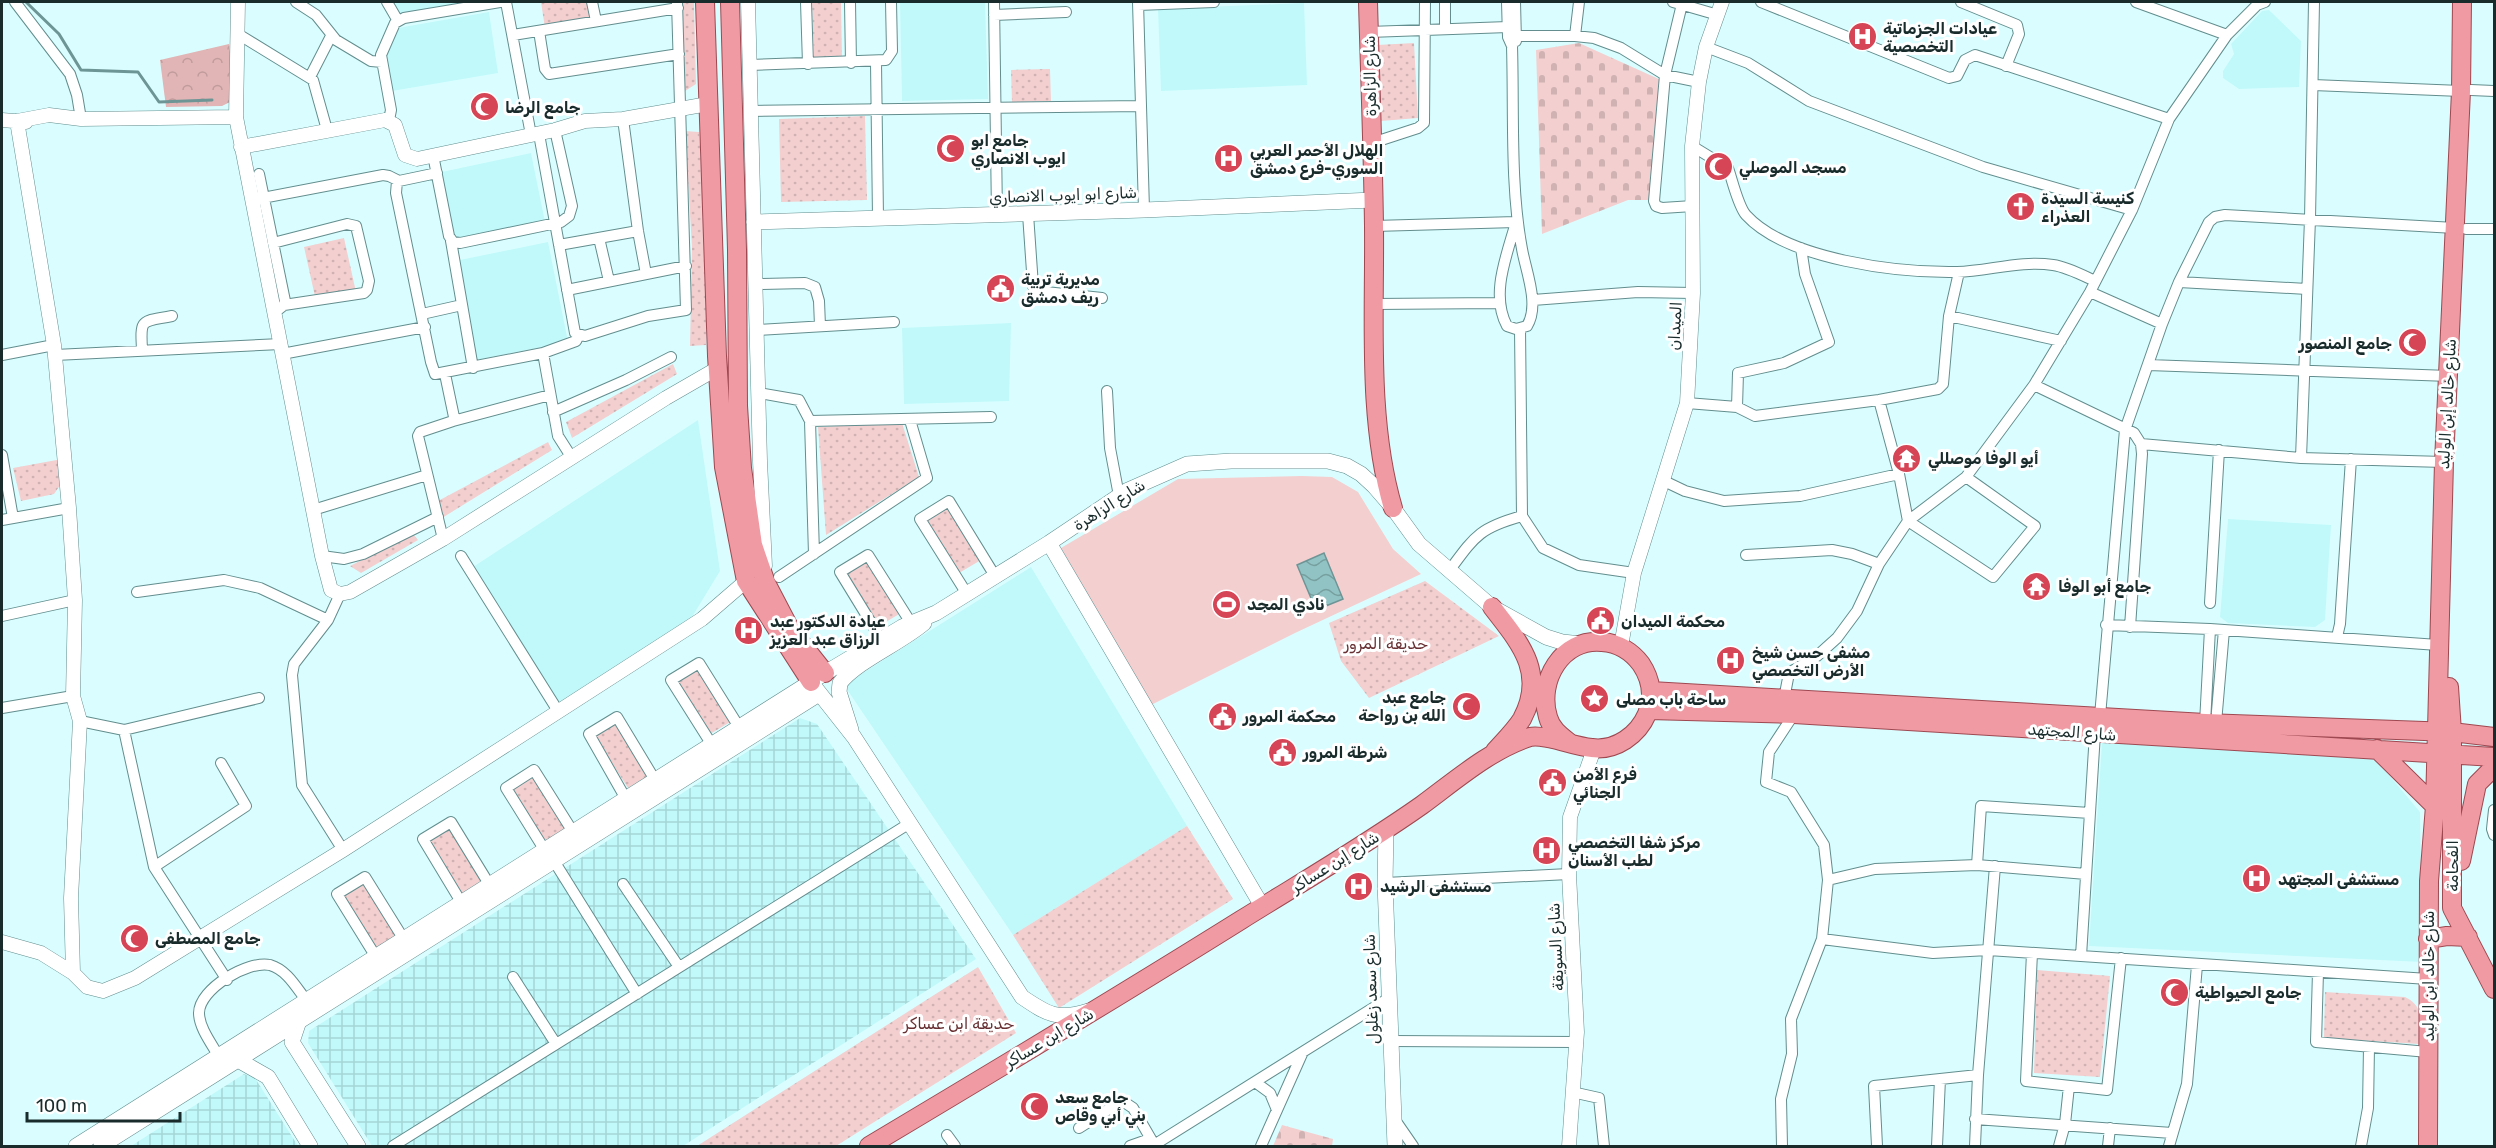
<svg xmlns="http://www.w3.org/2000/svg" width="2496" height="1148" font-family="Rubik,'Noto Naskh Arabic',sans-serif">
	<defs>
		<pattern id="industrial-grid" width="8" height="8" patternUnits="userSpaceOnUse" patternTransform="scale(1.5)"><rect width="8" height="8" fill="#c1f9fa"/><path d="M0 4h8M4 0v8" fill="none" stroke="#a5d6d6"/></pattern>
		<pattern id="forest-crowns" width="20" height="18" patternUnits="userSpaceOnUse" patternTransform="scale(1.5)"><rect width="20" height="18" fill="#e1b5b5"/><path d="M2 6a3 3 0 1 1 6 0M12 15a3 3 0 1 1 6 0" fill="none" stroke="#c09c9c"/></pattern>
		<pattern id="cemetery-stones" width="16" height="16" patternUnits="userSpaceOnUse" patternTransform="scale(1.5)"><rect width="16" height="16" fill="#f3cfd0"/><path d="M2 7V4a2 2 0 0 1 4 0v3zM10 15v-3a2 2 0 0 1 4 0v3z" fill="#d0b2b3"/></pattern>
		<pattern id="park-dots" width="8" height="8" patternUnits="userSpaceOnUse" patternTransform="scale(1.5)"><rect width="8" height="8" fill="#f3cfd0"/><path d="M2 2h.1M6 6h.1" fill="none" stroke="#d0b2b3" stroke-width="1.8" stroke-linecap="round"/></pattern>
		<pattern id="water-waves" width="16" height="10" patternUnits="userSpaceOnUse" patternTransform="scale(1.5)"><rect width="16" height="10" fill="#92c3c4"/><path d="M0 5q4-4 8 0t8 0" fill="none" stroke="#769f9f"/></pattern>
	</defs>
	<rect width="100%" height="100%" fill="#dafeff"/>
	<!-- built -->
	<path fill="#c1f9fa" d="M395 2H483L399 19Z
		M900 2H985L988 99 902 101Z
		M1304 3 1307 85 1161 91 1158 9Z
		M2269 10 2301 41 2299 87 2239 89 2223 78V71L2234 54 2231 44 2262 11Z
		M489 12 498 73 392 91 384 50 398 28Z
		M531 153 545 222 452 242 437 173Z
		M548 242 568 342 476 360 455 261Z
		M1011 323 1009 401 904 404 902 328Z
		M698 420 720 571 692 617 558 703 473 567Z
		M2228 519 2331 525 2325 620 2315 627 2228 623 2220 617Z
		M1031 567 1187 826 1013 935 844 685Z
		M2102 742 2373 756 2420 812 2422 962 2089 946Z"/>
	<!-- industrial -->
	<path fill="url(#industrial-grid)" d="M800 718 817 724 976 959 683 1146H372L308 1043 309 1031Z
		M244 1074 255 1078 298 1146H131Z"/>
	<!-- grass -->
	<path fill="#f3cfd0" d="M1302 476 1332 477 1358 492 1393 549 1421 574 1295 633 1151 705 1061 548 1178 479Z"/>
	<!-- forest -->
	<path fill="url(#forest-crowns)" d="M229 44 236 99 222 106 166 107 160 60Z"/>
	<!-- cemetery -->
	<path fill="url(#cemetery-stones)" d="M1579 43 1661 80 1652 200H1628L1542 234 1536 50Z
		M1282 1125 1333 1139 1332 1146H1273Z"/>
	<!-- park -->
	<path fill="url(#park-dots)" d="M541 2H589L592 20 545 28Z
		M677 2H694L696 84 682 93Z
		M812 2H841L842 60 814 61Z
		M1414 43 1418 118 1381 121 1377 45Z
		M1050 69 1051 101 1012 102 1011 70Z
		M865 116 867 200 781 202 779 119Z
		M685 131 699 132 707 248 706 345 690 346 692 247Z
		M344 238 356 292 316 301 304 247Z
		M673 364 677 374 572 438 566 422Z
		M902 423 919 477 826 535 818 427Z
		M548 442 552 450 442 518 438 501Z
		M62 459 63 481 54 494 21 501 13 468Z
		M948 506 981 560 959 573 926 519Z
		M413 534 418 540 361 573 350 566Z
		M867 559 901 613 879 626 845 572Z
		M1425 581 1499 636 1369 698 1341 661 1329 623Z
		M698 667 732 721 710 734 677 680Z
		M616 721 650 775 628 788 594 735Z
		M533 775 567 829 545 842 512 788Z
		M450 826 483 880 461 894 428 840Z
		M1187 826 1233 899 1059 1008 1013 935Z
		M364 881 397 935 376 949 342 895Z
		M978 967 1016 1033 836 1146H697Z
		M2037 970 2110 976 2100 1077 2034 1073Z
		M2325 992 2405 997C2426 1007 2420 1024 2419 1044L2324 1038Z"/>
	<!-- water -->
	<path fill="url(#water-waves)" stroke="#6e9596" stroke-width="1.5" d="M1324 553 1343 599 1316 610 1297 565Z"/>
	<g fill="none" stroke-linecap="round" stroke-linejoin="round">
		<!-- stream -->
		<path stroke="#6e9596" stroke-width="3" d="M26 2 59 34 81 70 138 72 159 102 212 100"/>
		<defs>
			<path id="minor" d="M15 2 70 74 77 95 81 119
				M296 2 316 15 336 40 371 61 382 62
				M387 2 398 21
				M506 2 531 135
				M592 2 596 21
				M806 2 808 64
				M850 2 851 63
				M994 2 997 215
				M1138 2 1144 210
				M1445 2V29
				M1515 2 1516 41
				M1673 2 1718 15
				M1761 2 1949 78 1957 76 1965 60 1975 55 2169 119
				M1961 2 2017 25 2019 34 2006 66
				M2136 2 2227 35
				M1682 4 1665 75 1654 201 1656 206 1662 208 1693 206
				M1138 5 1214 2
				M994 15 1066 12
				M539 31 545 69 549 74 679 54
				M1369 32 1508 27
				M238 34 313 80 327 130
				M513 35 678 8
				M1517 36H1575L1594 38 1621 48 1665 75 1699 82
				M1575 36 1579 2
				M1706 47 1748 63 1809 101 1983 167 2132 210
				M876 62 878 218
				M749 65 886 60 892 51 891 2
				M310 77 331 36
				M2313 85 2461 91
				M2471 90 2494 91
				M750 111 1141 106
				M623 119 638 231 646 274
				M389 120 391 110 381 55 395 23 404 18 500 2
				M539 134 575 333 585 336 648 316 686 310 677 2
				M1372 143 1418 128 1424 123 1425 2
				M1692 146 1728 168C1732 179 1738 206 1746 215 1787 260 1899 273 1957 272 1989 271 2021 260 2053 265 2067 267 2082 275 2095 281
				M433 155 449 236 453 242 460 243 561 222 569 216 572 206 555 130
				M259 174 285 301 284 305 279 309
				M397 181 396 193 431 362 435 374 543 353 558 436 572 458
				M252 200 383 175 389 176 399 181 437 173
				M1028 214 1033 286 1036 291 1102 298
				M1374 226 1516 222C1507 255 1490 294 1507 326L1516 329 1527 326C1540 305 1526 272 1522 249 1510 186 1514 112 1512 46L1508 37 1507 2
				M2466 229H2494
				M599 238 609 281
				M451 241 473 368
				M273 243 347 224 356 226 369 281 367 290 364 293 284 305
				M559 245 638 231
				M2179 282 2307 289
				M756 284 805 283 815 287 819 301 820 326
				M567 290 686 266
				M2090 292 2162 324
				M1533 300 1638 292 1693 293
				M1374 304 1499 303
				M422 314 462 305
				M1949 316 2061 341
				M1520 328 1522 516 1543 548 1579 565 1634 573
				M757 330 894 322
				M142 349C140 317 142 322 172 316
				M543 353 576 341 579 335
				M282 354 425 327
				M2 355 54 345
				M55 355 281 344
				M2148 365 2449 376
				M2034 385 2134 433 2141 444 2142 454 2130 627
				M1107 391 1110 448 1119 496
				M759 393 799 400 810 421 991 417
				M1879 400 1899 474 1908 521 1993 577 2035 526 1966 477
				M1687 403 1737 407 1755 416 1879 400 1938 389 1943 384 1949 316 1959 272
				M1737 407 1738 373 1784 363 1829 342 1805 274 1801 248
				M553 412 626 380 671 357
				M453 421 550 395
				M810 421 814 554
				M2141 444 2301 458 2444 462
				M2 455 13 518
				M2301 458 2310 219 2314 2
				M1664 481 1685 491 1724 501 1800 496 1899 474
				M313 510 427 475
				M2 520 69 508
				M443 539 418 436 420 432 453 421 454 417 445 374
				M1746 555 1832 550 1852 554 1879 564
				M322 556 344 559 363 554 438 517
				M461 556 558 711
				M1449 571C1475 536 1479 528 1522 516
				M779 577 927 478 910 420
				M137 592 224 580 260 588 328 620
				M340 594 328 620 294 664 292 675 302 785 343 850
				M967 594 920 519 949 501 995 576
				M2210 603 2219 450
				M2 616 75 600
				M2106 625 2210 629 2438 645
				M2337 637 2340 624 2351 459
				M881 639 840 572 868 555 911 623
				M1784 699 1789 673 1817 656 1837 638 1857 611 1879 564 1908 521 1966 477 2034 385 2090 292 2132 210 2169 119 2227 35 2257 5 2265 2
				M2 708 73 696
				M2100 716 2125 430 2162 324 2179 282 2209 222 2215 217 2225 215 2455 228
				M80 721 124 730 259 698
				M2205 723 2210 629
				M2216 723 2224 630
				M124 730 154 867 227 980
				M2095 733 2081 956 2428 979
				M712 745 671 680 699 663 739 727
				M626 799 589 734 617 717 655 780
				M2494 810 2492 829 2494 835
				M544 849 506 788 534 770 573 832
				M554 861 637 994
				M1977 865 1981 806 2090 813
				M154 867 246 806 221 763
				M1828 880 1875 869 1977 865 2086 874
				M1385 883 1569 874
				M623 884 679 967
				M461 902 423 839 451 822 489 884
				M1822 939 1933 953 1988 950 2081 956
				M2032 953 2026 1081 2107 1090 2121 958
				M376 957 337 894 365 877 403 938
				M2318 972 2316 1042 2428 1052
				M513 977 556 1044
				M1391 1041 1577 1042
				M218 1055C211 1043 199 1027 199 1013 199 989 248 960 270 965 287 970 296 987 306 1000
				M1255 1082 1270 1093 1277 1110
				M1572 1092 1599 1098 1604 1146
				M1393 1117 1413 1146
				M1975 1119 2172 1133
				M1079 1128 1117 1104 1124 1102 1133 1108 1155 1146
				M947 1135 955 1146
				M1154 1145 1389 998
				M393 1146 910 823
				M1130 1146 1150 1139
				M1261 1146 1302 1054
				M1782 1146 1781 1099 1792 1054 1791 1019 1822 939 1828 880 1824 845 1791 792 1766 782 1769 752 1794 714
				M1877 1146 1874 1086 1978 1075
				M1937 1146 1940 1079
				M1975 1146 1978 1075 1995 866
				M2059 1146 2065 1124 2069 1086
				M2108 1146 2110 1128
				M2169 1146 2187 1084 2197 965
				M2361 1146 2368 1108 2369 1047"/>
			<path id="tertiary" d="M238 2 236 117 322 556 331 590 340 594 350 592 443 539 666 398 718 368
				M748 2 760 461 765 566
				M2 120 26 122
				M17 121 54 345 69 508 75 600 73 696 80 721 71 898 73 973
				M17 121 49 115 81 119 236 117
				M241 147 385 120 395 125 405 155 417 159 555 130 585 121 623 119 708 104
				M1621 646 1634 573 1687 403 1693 293 1692 146 1699 82 1706 47 1722 2
				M2 942 41 953 73 973 87 987 103 991 135 978 343 850 702 619 746 581
				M1569 1146 1577 1032 1569 874 1570 817 1594 749"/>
			<path id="secondary" d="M754 222 1144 210 1373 200
				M1049 543 1262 906
				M813 685 854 737 1022 997C1047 1014 1058 1021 1088 1011
				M851 730 839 692 840 683C857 661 901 643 924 623
				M1386 830 1385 883 1395 1146
				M299 1021 292 1042 358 1146
				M238 1060 268 1077 310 1146
				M76 1146 825 673 902 627 936 613 1049 543 1128 490 1187 464 1231 461H1328L1347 466 1361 474 1374 486 1393 508 1419 544 1492 607 1546 637 1562 642 1582 644
				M101 1146 819 694"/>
			<path id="primary" d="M705 2 717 356 724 467 746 581 811 682
				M730 2 737 250 738 406 742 468 753 545 766 583 790 629 825 673
				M1368 2C1370 76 1373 151 1374 226 1375 317 1367 420 1393 508
				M1492 607C1519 642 1547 672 1522 719 1515 730 1504 741 1495 751
				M2449 687 2452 732V908L2494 989
				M1651 691 2205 723 2452 732 2494 737
				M1649 710 1794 714 2494 757
				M2377 749 2435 806
				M2461 861 2477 784 2489 772 2494 769
				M2428 939 2447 936 2468 937
				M869 1146C993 1072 1118 997 1241 920 1302 882 1364 846 1422 805 1456 780 1490 750 1530 737 1538 735 1545 738 1553 739 1566 742 1579 747 1592 748 1616 751 1638 735 1647 714 1654 697 1651 679 1641 664 1632 652 1618 643 1602 642 1562 638 1537 681 1548 717 1551 729 1561 736 1570 743
				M2428 1146 2429 881 2435 806 2444 462 2461 91 2462 2"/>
		</defs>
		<!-- minor casing -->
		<use href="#minor" stroke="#638d8e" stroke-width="12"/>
		<!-- tertiary casing -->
		<use href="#tertiary" stroke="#638d8e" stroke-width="15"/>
		<!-- secondary casing -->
		<use href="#secondary" stroke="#638d8e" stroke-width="16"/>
		<!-- primary casing -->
		<use href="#primary" stroke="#9e4851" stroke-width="20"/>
		<!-- minor -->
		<use href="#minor" stroke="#fff" stroke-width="10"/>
		<!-- tertiary -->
		<use href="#tertiary" stroke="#fff" stroke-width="14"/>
		<!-- secondary -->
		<use href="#secondary" stroke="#fff" stroke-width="15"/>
		<!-- primary -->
		<use href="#primary" stroke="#f09aa3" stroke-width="18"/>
	</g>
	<!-- icons -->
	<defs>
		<symbol id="hospital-disc" viewBox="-11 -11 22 22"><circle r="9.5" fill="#d54556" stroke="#fff"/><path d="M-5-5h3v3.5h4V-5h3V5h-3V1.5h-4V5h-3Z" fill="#fff"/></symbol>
		<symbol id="mosque-disc" viewBox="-11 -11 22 22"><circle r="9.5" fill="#d54556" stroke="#fff"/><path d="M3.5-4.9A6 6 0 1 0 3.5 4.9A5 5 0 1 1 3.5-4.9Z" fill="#fff"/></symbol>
		<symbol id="church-disc" viewBox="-11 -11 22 22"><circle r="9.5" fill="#d54556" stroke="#fff"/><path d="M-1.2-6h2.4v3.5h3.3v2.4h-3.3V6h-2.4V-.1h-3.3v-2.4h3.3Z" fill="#fff"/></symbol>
		<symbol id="civic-disc" viewBox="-11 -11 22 22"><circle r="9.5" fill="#d54556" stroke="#fff"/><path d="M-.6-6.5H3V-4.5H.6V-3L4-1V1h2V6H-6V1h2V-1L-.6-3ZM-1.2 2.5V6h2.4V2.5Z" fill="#fff"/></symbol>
		<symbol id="temple-disc" viewBox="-11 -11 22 22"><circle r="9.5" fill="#d54556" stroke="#fff"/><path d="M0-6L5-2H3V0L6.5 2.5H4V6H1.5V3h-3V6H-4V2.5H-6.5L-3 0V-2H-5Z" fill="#fff"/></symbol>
		<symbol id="stadium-disc" viewBox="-11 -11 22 22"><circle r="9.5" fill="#d54556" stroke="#fff"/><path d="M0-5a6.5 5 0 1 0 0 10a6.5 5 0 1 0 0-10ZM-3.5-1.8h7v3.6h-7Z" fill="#fff"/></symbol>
		<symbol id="sight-disc" viewBox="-11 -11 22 22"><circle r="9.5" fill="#d54556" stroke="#fff"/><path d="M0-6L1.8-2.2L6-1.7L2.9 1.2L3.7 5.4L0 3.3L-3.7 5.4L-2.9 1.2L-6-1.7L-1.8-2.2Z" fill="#fff"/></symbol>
	</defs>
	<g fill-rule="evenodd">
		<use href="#hospital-disc" x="1846" y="20" width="33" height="33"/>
		<use href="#mosque-disc" x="468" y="90" width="33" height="33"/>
		<use href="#mosque-disc" x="934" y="132" width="33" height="33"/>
		<use href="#hospital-disc" x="1212" y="142" width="33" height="33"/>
		<use href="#mosque-disc" x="1702" y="150" width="33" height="33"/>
		<use href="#church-disc" x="2004" y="190" width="33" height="33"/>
		<use href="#civic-disc" x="984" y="272" width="33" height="33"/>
		<use href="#mosque-disc" x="2396" y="326" width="33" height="33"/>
		<use href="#temple-disc" x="1890" y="442" width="33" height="33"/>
		<use href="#temple-disc" x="2020" y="570" width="33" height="33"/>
		<use href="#stadium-disc" x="1210" y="588" width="33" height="33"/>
		<use href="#civic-disc" x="1584" y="604" width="33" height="33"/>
		<use href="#hospital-disc" x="732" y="614" width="33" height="33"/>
		<use href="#hospital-disc" x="1714" y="644" width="33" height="33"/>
		<use href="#sight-disc" x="1578" y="682" width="33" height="33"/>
		<use href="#mosque-disc" x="1450" y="690" width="33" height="33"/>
		<use href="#civic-disc" x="1206" y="700" width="33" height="33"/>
		<use href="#civic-disc" x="1266" y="736" width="33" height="33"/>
		<use href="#civic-disc" x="1536" y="766" width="33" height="33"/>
		<use href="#hospital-disc" x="1530" y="834" width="33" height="33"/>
		<use href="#hospital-disc" x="2240" y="862" width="33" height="33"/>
		<use href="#hospital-disc" x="1342" y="870" width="33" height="33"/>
		<use href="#mosque-disc" x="118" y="922" width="33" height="33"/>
		<use href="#mosque-disc" x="2158" y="976" width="33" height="33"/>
		<use href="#mosque-disc" x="1018" y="1090" width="33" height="33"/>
	</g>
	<g text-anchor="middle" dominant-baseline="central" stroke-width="6" stroke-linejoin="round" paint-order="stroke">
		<!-- poi labels -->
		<g font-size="16" font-weight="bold" fill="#192b2b" stroke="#fff" text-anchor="start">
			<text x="1883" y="28">عيادات الجزماتية<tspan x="1883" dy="18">التخصصية</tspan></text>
			<text x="505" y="107">جامع الرضا</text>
			<text x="971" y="140">جامع ابو<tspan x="971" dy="18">ايوب الانصاري</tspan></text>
			<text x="1250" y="150">الهلال الأحمر العربي<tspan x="1250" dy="18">السوري-فرع دمشق</tspan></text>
			<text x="1739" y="167">مسجد الموصلي</text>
			<text x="2041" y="198">كنيسة السيدة<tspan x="2041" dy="18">العذراء</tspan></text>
			<text x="1021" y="279">مديرية تربية<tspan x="1021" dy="18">ريف دمشق</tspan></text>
			<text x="2392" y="343" text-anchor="end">جامع المنصور</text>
			<text x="1928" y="458">أيو الوفا موصللي</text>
			<text x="2058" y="586">جامع أبو الوفا</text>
			<text x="1247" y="604">نادي المجد</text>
			<text x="770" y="621">عيادة الدكتور عبد<tspan x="770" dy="18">الرزاق عبد العزيز</tspan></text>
			<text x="1621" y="621">محكمة الميدان</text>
			<text x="1752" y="652">مشفى حسن شيخ<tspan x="1752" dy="18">الأرض التخصصي</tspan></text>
			<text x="1446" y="697" text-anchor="end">جامع عبد<tspan x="1446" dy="18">الله بن رواحة</tspan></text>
			<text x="1616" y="699">ساحة باب مصلى</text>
			<text x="1243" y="716">محكمة المرور</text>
			<text x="1303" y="752">شرطة المرور</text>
			<text x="1573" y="774">فرع الأمن<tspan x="1573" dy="18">الجنائي</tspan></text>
			<text x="1568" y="842">مركز شفا التخصصي<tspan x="1568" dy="18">لطب الأسنان</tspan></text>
			<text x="2278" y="879">مستشفى المجتهد</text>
			<text x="1380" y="886">مستشفى الرشيد</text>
			<text x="155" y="938">جامع المصطفى</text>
			<text x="2195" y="992">جامع الحيواطية</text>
			<text x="1055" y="1097">جامع سعد<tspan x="1055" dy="18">بني أبي وقاص</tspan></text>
		</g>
		<!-- street labels -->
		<g font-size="16" fill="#192b2b" stroke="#fff">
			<text transform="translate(1370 76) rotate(-91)">شارع الزاهرة</text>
			<text transform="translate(1063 195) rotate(-2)">شارع ابو ايوب الانصاري</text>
			<text transform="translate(1675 326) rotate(-87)">الميدان</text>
			<text transform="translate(2447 404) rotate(-87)">شارع خالد إبن الوليد</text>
			<text transform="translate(1109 505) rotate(-32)">شارع الزاهرة</text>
			<text transform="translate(2072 732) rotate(4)">شارع المجتهد</text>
			<text transform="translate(1335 862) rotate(-32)">شارع إبن عساكر</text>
			<text transform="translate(2452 866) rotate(-90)">الفحامة</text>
			<text transform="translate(1556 947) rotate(-93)">شارع السويقة</text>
			<text transform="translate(2428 976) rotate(-90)">شارع خالد ابن الوليد</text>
			<text transform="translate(1371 989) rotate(-92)">شارع سعد زغلول</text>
			<text transform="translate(1049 1038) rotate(-31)">شارع ابن عساكر</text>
		</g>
		<!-- park labels -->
		<g font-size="16" fill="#672f32" stroke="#fff">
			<text x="1386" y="643">حديقة المرور</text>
			<text x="959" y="1023">حديقة ابن عساكر</text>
		</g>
	</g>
	<!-- border -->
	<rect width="2496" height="1148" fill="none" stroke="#192b2b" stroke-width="6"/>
	<!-- scale -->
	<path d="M27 1112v9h153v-9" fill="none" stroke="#192b2b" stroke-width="3"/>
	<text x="36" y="1112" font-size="18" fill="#192b2b" stroke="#ffffff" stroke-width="4.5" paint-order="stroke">100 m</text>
</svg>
